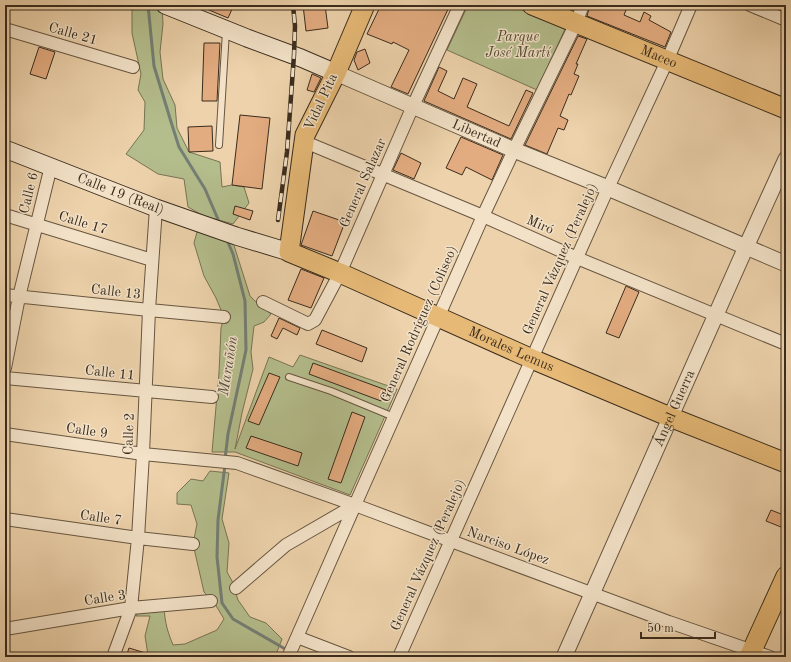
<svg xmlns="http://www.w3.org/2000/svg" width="791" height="662" font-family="'Old Standard TT',serif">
	<rect width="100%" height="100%" fill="#edd2ab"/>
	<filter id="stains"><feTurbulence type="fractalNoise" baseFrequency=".005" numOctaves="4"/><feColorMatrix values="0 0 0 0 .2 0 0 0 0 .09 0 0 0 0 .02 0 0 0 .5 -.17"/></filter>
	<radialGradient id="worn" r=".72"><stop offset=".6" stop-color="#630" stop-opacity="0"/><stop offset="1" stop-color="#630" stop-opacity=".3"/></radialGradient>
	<!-- green -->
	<path fill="#b4bd8c" stroke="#777454" d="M132 5H162L163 24 160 52 163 79 175 105 177 128 189 152 220 162 222 187 232 185 244 187 249 203 233 224 204 216 188 207 184 179 158 174 126 154 144 130 145 102 138 90 141 74 132 33Z
		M468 5H511L565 29 537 90 447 50Z
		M197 232 218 236 232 239 250 296 258 304 271 314 264 322 254 326 251 352 253 369 242 413 235 449 269 357 293 367 300 355 397 389 350 495 235 452H212L219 373 221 328 224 317 216 298 204 276 194 243Z
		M210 471 229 473 222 519 229 543 227 572 232 581 238 600 250 617 266 623 282 639 275 657H163L148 655 145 636 150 616H136L143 602 164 600C164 618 166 628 173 645L185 644 217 630 224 619 215 604 204 592 193 544 197 524 191 505 177 504V493L191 479 203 481Z"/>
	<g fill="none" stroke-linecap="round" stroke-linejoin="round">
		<!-- stream -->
		<path stroke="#747f75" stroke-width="3" d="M148 5 154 66 172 125 179 147 205 189 220 224
			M225 459 228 434 246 350 245 301 233 254 227 240
			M225 465 218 520 217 557 222 603 233 619 287 650
			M292 652 301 657"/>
	</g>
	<!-- building -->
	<path fill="#e3ac80" stroke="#3a2c1d" d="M197 5H229L233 7 228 18Z
		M303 5H325L328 28 306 31Z
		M381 5H409L415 8 416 5H450L408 94 391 87 409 50 393 42 392 44 367 34Z
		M590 5H628L624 15 640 22 644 12 651 16 649 20 671 32 665 47 587 16Z
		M578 36 587 39 576 64H578L574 74 579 76 571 95 569 94 560 116 568 120 564 130 558 128 547 154 525 145Z
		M204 43H220L217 101H202Z
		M39 47 55 52 46 79 30 74Z
		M365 49 370 63 358 70 354 60 357 52Z
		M439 67 447 71 438 91 454 99 463 78 477 84 467 107 509 126 526 90 533 93 511 139 424 101Z
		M312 74 321 78 314 92 307 90Z
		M240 115 270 118 262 189 232 185Z
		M212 126 213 151 189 152 188 127Z
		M461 137 503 155 492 180 466 167 462 175 446 168Z
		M401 153 421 163 414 179 393 170Z
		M235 206 253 211 250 220 233 214Z
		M313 211 345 222 332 256 301 245Z
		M301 269 324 278 311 308 288 300Z
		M626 286 639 292 619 338 606 333Z
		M279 318 300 328 297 335 283 328 277 339 271 336Z
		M322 330 367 348 362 362 316 344Z
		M313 363 386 390 381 401 309 374Z
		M269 373 280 377 259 425 248 421Z
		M352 412 365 417 341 483 328 479Z
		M251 436 302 453 298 466 246 448Z
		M771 510 786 516V529L766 521Z
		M129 648 152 655 151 657H126Z"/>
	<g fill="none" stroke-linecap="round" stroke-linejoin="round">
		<defs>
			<path id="service" d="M219 145 226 31
				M289 377 331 391 394 417"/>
			<path id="minor" d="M750 5 786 20
				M5 29 133 67
				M305 142 483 216 577 258 786 344
				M5 215 152 260
				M5 295 149 310 224 317
				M263 302 304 322 308 324 315 320 340 273 413 106 460 5
				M5 368 19 297 51 166
				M5 378 212 397
				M5 434 143 454 237 463 355 505 451 541 669 622 770 657
				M5 519 138 538 193 544
				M236 588 286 545 355 505
				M5 629 131 608 211 601
				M297 637 349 657
				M113 657 131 608 138 538 143 454 149 310 156 208
				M288 657 297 637 355 505 483 216 514 150 576 23 583 5
				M399 657 608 188 667 61 691 5"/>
			<g id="tertiary">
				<path id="s1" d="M336 73 514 150 608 188 786 264"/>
				<path id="s2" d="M564 657 746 247 786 159"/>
			</g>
			<g id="secondary">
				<path d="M165 5 247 38 301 58 336 73"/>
				<path id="s3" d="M5 149 156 208 236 236 289 252"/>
			</g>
			<g id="primary">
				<path id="s4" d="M365 5 336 73 305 135 289 252 340 273 532 359 670 417 786 463"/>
				<path id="s5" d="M532 5 786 109"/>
				<path d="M749 657 786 576"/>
			</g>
		</defs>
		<!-- service casing -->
		<use href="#service" stroke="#675640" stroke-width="8"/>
		<!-- minor casing -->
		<use href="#minor" stroke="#675640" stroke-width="14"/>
		<!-- tertiary casing -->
		<use href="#tertiary" stroke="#675640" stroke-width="17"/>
		<!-- secondary casing -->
		<use href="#secondary" stroke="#3a2c1d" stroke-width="19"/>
		<!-- primary casing -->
		<use href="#primary" stroke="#3a2c1d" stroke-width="21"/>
		<!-- service -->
		<use href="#service" stroke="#f3e2c8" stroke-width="6"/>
		<!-- minor -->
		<use href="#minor" stroke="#f3e2c8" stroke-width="12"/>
		<!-- tertiary -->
		<use href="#tertiary" stroke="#f3e2c8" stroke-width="15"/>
		<!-- secondary -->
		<use href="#secondary" stroke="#f3e2c8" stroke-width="17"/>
		<!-- primary -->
		<use href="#primary" stroke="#e6b976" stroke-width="19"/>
		<defs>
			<path id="rail" d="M278 220 287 152 294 55 295 26 293 5"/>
		</defs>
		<!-- rail casing -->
		<use href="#rail" stroke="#3a2c1d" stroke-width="4.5"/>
		<!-- rail -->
		<use href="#rail" stroke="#f3e2c8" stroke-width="3" stroke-dasharray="9" stroke-linecap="butt"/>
	</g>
	<g text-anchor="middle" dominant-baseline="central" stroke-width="3" stroke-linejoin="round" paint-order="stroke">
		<!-- street labels -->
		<g font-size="14" fill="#3a2c1d" stroke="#f3e2c8">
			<text transform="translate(73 34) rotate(16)">Calle 21</text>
			<text stroke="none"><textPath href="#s5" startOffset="137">Maceo</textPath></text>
			<text transform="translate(321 102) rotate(-65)">Vidal Pita</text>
			<text stroke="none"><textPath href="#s1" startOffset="153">Libertad</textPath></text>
			<text transform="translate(363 183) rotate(-66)">General Salazar</text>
			<text transform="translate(29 193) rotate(-76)">Calle 6</text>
			<text stroke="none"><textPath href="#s3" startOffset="124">Calle 19 (Real)</textPath></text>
			<text transform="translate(83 223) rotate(17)">Calle 17</text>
			<text transform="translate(540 225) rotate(24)">Miró</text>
			<text transform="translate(560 259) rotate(-66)">General Vázquez (Peralejo)</text>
			<text transform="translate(116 292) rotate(6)">Calle 13</text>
			<text transform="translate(419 324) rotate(-66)">General Rodríguez (Coliseo)</text>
			<text stroke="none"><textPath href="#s4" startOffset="504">Morales Lemus</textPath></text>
			<text transform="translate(110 373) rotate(6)">Calle 11</text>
			<text stroke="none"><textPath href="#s2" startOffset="272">Ángel Guerra</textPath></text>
			<text transform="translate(87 431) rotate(8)">Calle 9</text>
			<text transform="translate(129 434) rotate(-88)">Calle 2</text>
			<text transform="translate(101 518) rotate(8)">Calle 7</text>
			<text transform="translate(508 546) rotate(20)">Narciso López</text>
			<text transform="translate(428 555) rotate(-66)">General Vázquez (Peralejo)</text>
			<text transform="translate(105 598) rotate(-9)">Calle 3</text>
		</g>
		<!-- park labels -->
		<g font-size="14" font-style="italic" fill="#524933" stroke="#f3e2c8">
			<text x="518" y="37">Parque<tspan x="518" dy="16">José Martí</tspan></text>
		</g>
		<!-- water labels -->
		<g font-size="15" font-style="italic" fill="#524e42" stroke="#f3e2c8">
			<text transform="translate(229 366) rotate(-81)">Marañón</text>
		</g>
	</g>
	<!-- margin -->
	<rect width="791" height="662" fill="none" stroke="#edd2ab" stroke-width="20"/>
	<rect x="6" y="6" width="779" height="650" fill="none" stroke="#3a2c1d" stroke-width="2"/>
	<rect x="10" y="10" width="771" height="642" fill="none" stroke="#3a2c1d"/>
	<!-- scale -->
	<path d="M641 632v6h74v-6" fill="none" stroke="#3a2c1d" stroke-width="2"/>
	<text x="647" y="632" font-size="12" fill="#3a2c1d" stroke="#f3e2c8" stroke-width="3" paint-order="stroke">50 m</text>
	<rect width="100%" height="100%" filter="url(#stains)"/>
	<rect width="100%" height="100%" fill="url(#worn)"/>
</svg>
